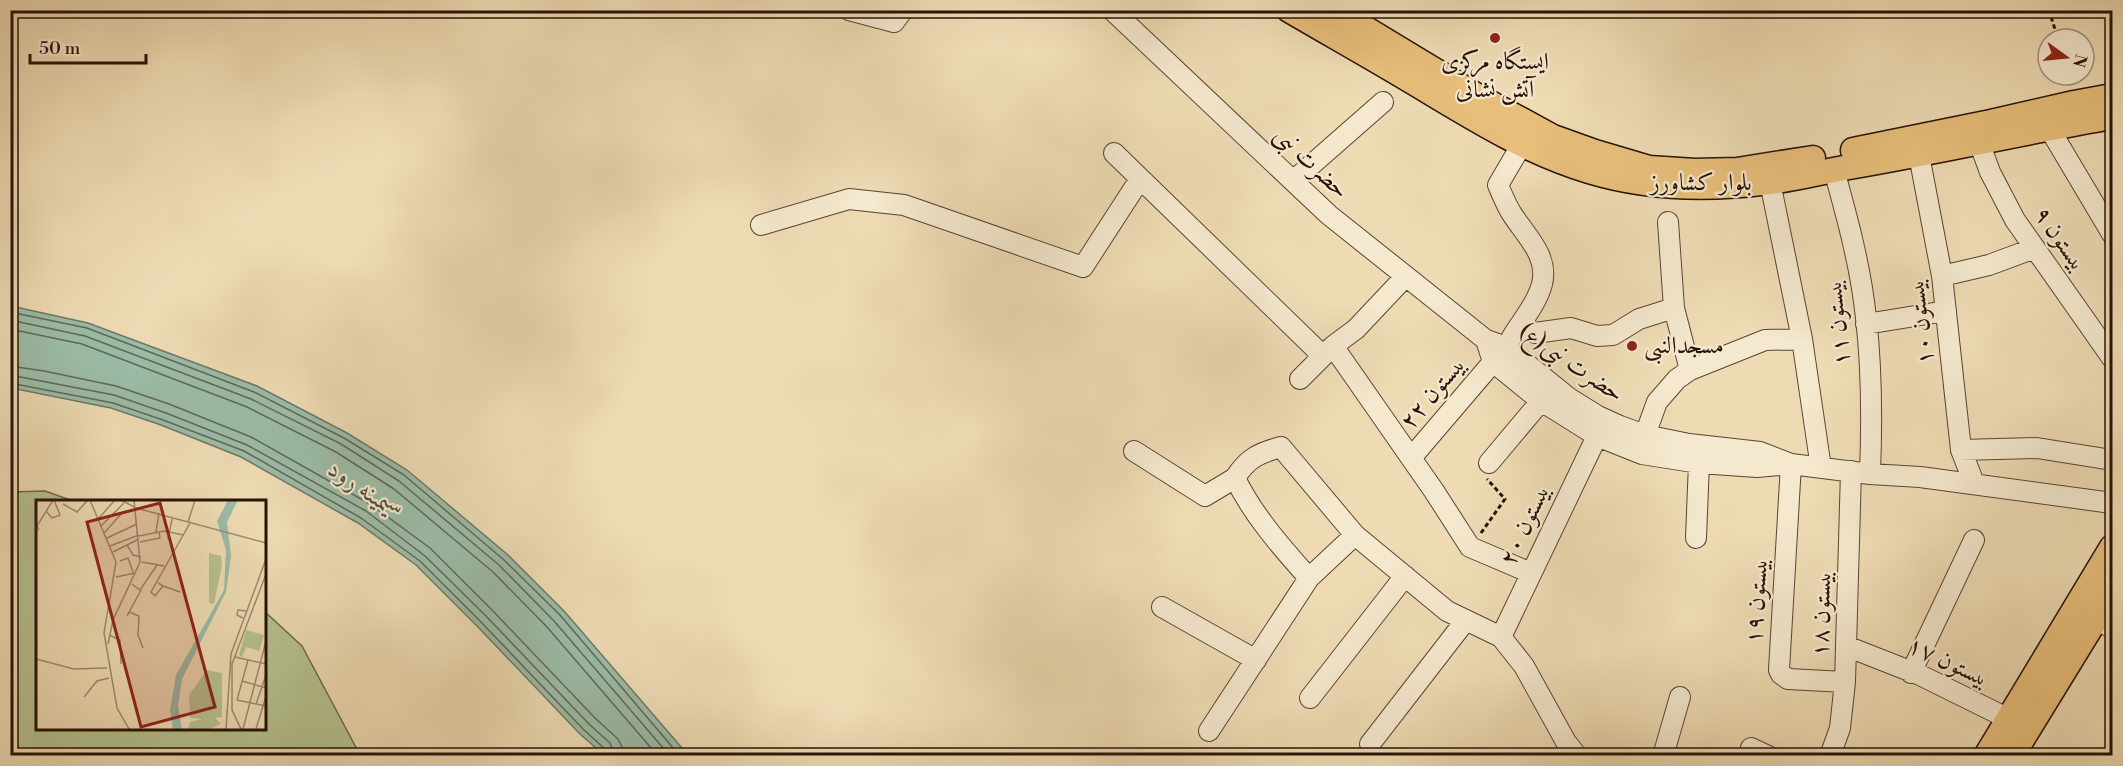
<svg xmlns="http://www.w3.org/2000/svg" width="2123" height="766" font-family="'Libre Bodoni',Amiri,serif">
	<rect width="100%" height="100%" fill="#eedbb4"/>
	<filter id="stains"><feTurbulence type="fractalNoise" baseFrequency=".00333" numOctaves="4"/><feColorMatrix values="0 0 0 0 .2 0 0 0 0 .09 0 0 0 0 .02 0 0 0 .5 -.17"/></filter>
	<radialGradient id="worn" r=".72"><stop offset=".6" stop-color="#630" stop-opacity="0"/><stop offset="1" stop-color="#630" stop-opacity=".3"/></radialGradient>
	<!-- green -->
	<path fill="#b5c190" stroke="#6e6a4c" stroke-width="1.5" d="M45 491 76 502H38V728H264V611L302 646 360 755H11V492Z"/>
	<!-- water -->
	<path fill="#9bbca7" stroke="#6d7867" stroke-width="1.5" d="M11 306 88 323 257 386 347 433 407 470 508 555 564 611 688 755H604L580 734 477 626 416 565 358 523 241 457 161 425 111 408 11 388Z"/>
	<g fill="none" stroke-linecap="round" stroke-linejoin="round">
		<!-- shore -->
		<path stroke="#626757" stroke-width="1.5" d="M10 312 87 328 254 392 344 438 404 475 504 560 560 615 680 756
			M10 320 85 336 251 399 341 444 399 481 499 565 554 621 670 756
			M10 329 82 344 247 407 336 452 394 489 493 572 547 627 658 756
			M10 366 44 371 116 386 169 404 251 437 370 504 430 548 492 610 595 718 618 739 622 747 624 756
			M10 375 114 395 166 413 247 445 366 511 425 556 486 616 589 724 610 743 615 756
			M10 383 113 403 163 420 244 451 361 518 420 561 481 622 584 730 605 749 607 756"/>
		<defs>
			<path id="minor" d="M849 10 894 22 903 10
				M1112 10 1329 215 1486 340 1506 347 1569 398 1598 416 1620 426 1645 435 1689 444 1760 452 1791 464
				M2049 128 2112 234
				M1979 142 1990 172 2015 220 2112 358
				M1114 153 1323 356
				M1919 155 1942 276 1961 450 1974 483
				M1834 170C1847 217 1861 268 1866 318 1872 369 1872 422 1870 474
				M1293 181 1383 102
				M1770 182 1802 339 1821 468
				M761 225 849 199 904 205 1083 267 1140 179
				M1942 276 1989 265 2035 248
				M1405 277 1356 329 1333 346 1434 491 1470 547 1531 573
				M1674 308 1690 370
				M1866 324 1946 311
				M1519 326 1535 333 1571 328 1597 336 1613 335 1639 319 1674 308 1668 222
				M1512 337C1522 321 1537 303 1542 284 1549 256 1526 236 1512 214 1506 205 1502 194 1498 185L1522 144
				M1486 340 1493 362 1541 401 1597 436 1642 454 1699 463 1757 467 1791 464 1870 474 1920 477 2112 503
				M1300 379 1331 348
				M1645 435 1657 402 1677 379 1690 370 1765 340 1802 339
				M1961 450 2037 448 2112 460
				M1134 451 1205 496 1235 478
				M1411 458 1493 362
				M1489 463 1541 401
				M1791 464 1779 670 1781 674 1788 679 1845 682
				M1355 535 1309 578C1282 548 1253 515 1235 478 1247 459 1258 453 1281 447L1355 535 1447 611 1501 637 1524 666 1566 742 1577 756
				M1696 538 1699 463
				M1162 607 1256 660
				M2096 619 2112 628
				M1501 637 1597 436
				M1846 646 1920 675 2021 725
				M1911 673 1974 540
				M1310 698 1405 576
				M1209 731 1309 578
				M1370 744 1466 620
				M1751 748 1768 756
				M1663 756 1680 697
				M1830 756 1840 728 1845 682 1851 471"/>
			<path id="major" d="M1289 10C1330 34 1371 57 1411 81 1468 115 1525 152 1589 171 1648 189 1708 190 1769 182 1796 179 1822 172 1849 167 1937 152 2024 132 2112 117
				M1335 10 1474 94 1553 137 1595 152 1649 168 1695 171 1737 170 1813 158
				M1853 150 1991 122 2074 103 2112 96
				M1986 756 2112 547
				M2012 756 2112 593"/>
		</defs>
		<!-- minor casing -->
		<use href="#minor" stroke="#5a4432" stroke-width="22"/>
		<!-- major casing -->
		<use href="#major" stroke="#281207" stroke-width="27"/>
		<!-- path -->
		<path stroke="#281207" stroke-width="3" stroke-dasharray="4.5 3" stroke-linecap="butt" d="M2049 10 2058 39
			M2067 75 2069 85
			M1481 533 1505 499 1487 479"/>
		<!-- minor -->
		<use href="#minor" stroke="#f4e8ce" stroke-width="20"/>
		<!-- major -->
		<use href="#major" stroke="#e7be7a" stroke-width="24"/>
	</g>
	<!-- markers -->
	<g fill="#8f2418" stroke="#f4e8ce" stroke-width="2">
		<circle cx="1495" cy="38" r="6"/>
		<circle cx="1632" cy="346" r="6"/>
	</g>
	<g text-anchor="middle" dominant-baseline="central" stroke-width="4.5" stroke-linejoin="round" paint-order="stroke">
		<!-- poi labels -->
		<g font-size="24" fill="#281207" stroke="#f4e8ce">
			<text x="1495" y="62">ایستگاه مرکزی<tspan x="1495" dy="28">آتش نشانی</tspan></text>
			<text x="1644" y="346" text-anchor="start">مسجدالنبی</text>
		</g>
		<!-- street labels -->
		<g font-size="24" fill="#281207" stroke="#f4e8ce">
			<text transform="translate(1311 163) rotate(43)">حضرت نبی</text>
			<text x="1701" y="183">بلوار کشاورز</text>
			<text transform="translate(2060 239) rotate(55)">بیستون ۹</text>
			<text transform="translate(1921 322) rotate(-97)">بیستون ۱۰</text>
			<text transform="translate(1838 323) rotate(-96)">بیستون ۱۱</text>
			<text transform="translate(1571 363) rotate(34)">حضرت نبی(ع)</text>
			<text transform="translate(1433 393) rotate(-50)">بیستون ۲۲</text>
			<text transform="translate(1525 525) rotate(-65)">بیستون ۲۰</text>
			<text transform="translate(1757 601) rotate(-86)">بیستون ۱۹</text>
			<text transform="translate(1822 614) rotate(-88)">بیستون ۱۸</text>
			<text transform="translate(1948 662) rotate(25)">بیستون ۱۷</text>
		</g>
		<!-- water labels -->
		<g font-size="26" font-style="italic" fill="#504e3f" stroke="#f4e8ce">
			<text transform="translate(366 490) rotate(34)">سیمینه رود</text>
		</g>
	</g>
	<!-- overview -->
	<g transform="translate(36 500)">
		<rect width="230" height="230" fill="#eedbb4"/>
		<path d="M173 53 185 56 186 65 178 104 173 103ZM210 130 228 135 223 151 210 147 206 157 203 155ZM171 170 186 173V217L179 218 185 224 173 229H152L154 222 166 219 154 218 153 195Z" fill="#b5c190"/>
		<path d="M192 0H202L191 22 195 56 190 92 146 179 142 206 146 229H137L134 210 140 175 188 90 190 50 181 21Z" fill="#9bbca7"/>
		<path fill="none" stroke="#9f8b6f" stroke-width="1.5" d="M54 0 80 62 68 133 81 208 93 229M85 0 100 8 230 43M27 4 41 12 52 0M10 11 16 18 24 15 18 0M62 19 79 0M152 22 159 0M65 26 88 3M3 30 1 26 17 0M120 32 123 13M68 33 87 12 99 10M103 36 128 31 148 35M71 38 101 24M132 39 136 19M104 42 124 38 123 32M91 45 97 55 105 57M74 46 103 35M77 52 103 39M84 61 92 58 97 72M106 62 128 66M80 77 99 73M122 83 127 86 119 96 115 92 154 23M96 84 104 90 121 65M127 86 144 92M93 112 103 116 102 135 107 148M91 116 105 90M207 118 201 115 202 110 210 111M73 135 84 140 85 164M72 144 77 120 104 62 98 0M199 157 230 164M0 159 38 169 71 168M206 181 230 188M48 197 61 181 73 178M201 200 212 160M201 200 230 206M220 204 230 175M190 229 195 154 230 59M205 229 196 210V164L230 74M207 229 230 141M220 229 230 196"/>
		<path fill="#8f2418" fill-opacity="0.15" stroke="#8f2418" stroke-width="3" d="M124 3 179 207 105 227 51 22Z"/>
		<rect width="230" height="230" fill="none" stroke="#281207" stroke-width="3"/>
	</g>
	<!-- margin -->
	<rect width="2123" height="766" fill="none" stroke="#eedbb4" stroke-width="36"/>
	<rect x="12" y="12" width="2099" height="742" fill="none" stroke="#281207" stroke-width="3"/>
	<rect x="18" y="18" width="2087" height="730" fill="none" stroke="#281207" stroke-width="1.5"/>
	<!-- north arrow -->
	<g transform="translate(2066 57) rotate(105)"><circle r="28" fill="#f4e8ce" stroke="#a2927e" stroke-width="1.5"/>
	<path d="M0-4.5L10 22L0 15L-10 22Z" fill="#8f2418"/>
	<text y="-9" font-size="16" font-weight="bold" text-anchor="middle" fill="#281207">N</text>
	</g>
	<!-- scale -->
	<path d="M30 54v9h116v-9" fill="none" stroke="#281207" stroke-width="3"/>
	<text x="39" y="54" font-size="18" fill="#281207" stroke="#f4e8ce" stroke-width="4.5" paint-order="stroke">50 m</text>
	<rect width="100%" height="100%" filter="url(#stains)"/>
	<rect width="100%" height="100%" fill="url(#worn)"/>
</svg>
